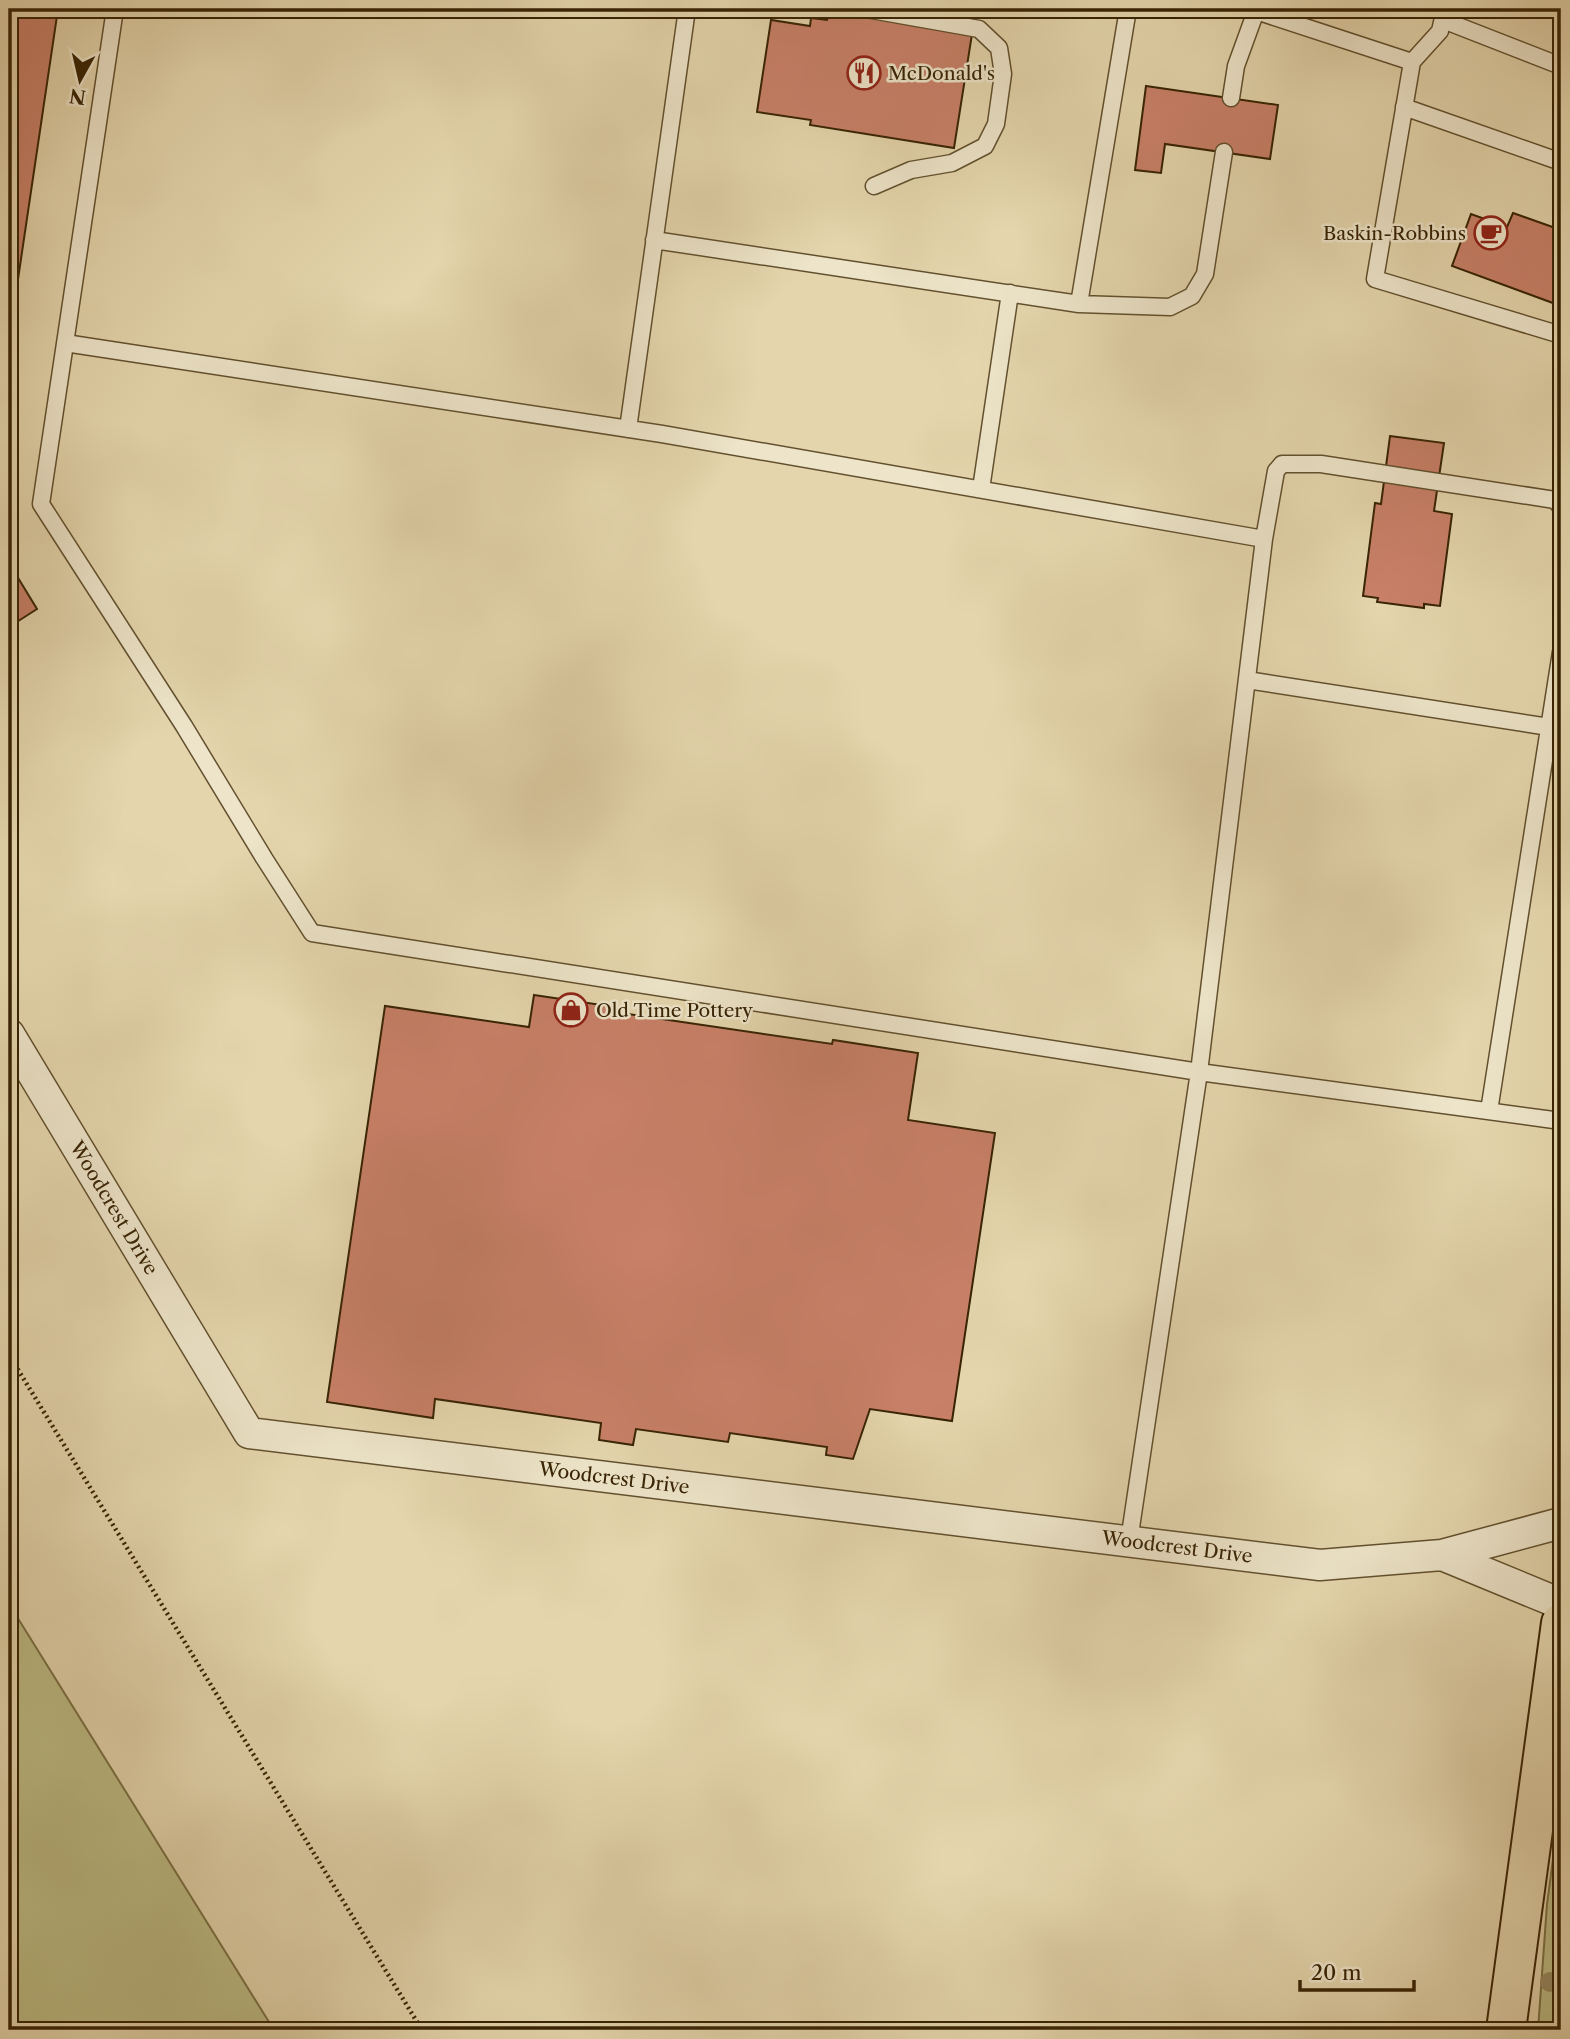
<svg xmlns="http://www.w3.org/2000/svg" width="1570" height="2039" font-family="'Libre Caslon Text',serif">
	<rect width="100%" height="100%" fill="#e4d5ac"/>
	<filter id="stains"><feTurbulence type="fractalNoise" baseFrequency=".00286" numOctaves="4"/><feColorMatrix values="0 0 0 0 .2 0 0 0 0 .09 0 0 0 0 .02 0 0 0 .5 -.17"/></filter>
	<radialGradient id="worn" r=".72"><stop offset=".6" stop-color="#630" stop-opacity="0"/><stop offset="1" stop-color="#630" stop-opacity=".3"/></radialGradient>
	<!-- green -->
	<path fill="#bcbb84" stroke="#7a6f44" stroke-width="2" d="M9 1604 274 2030H9Z
		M1561 1799V1989L1556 2030H1538L1547 1904Z"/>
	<!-- building -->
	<path fill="#c88068" stroke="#372304" stroke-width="2" d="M9 9H58L13 313 9 312Z
		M829 9 934 25 972 34 954 148 810 125 811 120 757 112 771 20 810 26 811 18 827 20Z
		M1146 86 1278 105 1270 159 1165 144 1161 173 1135 170Z
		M1513 213 1561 230V306L1452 266 1471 214 1507 227Z
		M9 312 13 313 9 342Z
		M1390 436 1444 443 1434 511 1452 514 1440 606 1424 604V608L1377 602 1378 598 1363 596 1375 503 1381 504Z
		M9 563 37 609 9 627Z
		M534 995 622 1008 621 1013 832 1044 833 1040 918 1053 908 1120 995 1133 952 1421 870 1409 853 1459 826 1455 827 1447 730 1433 728 1442 636 1429 633 1445 599 1440 601 1423 435 1399 433 1418 327 1402 385 1006 529 1027Z"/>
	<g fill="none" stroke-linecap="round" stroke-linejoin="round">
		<defs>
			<path id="service" d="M115 9 41 504 184 726 264 858 312 933 1199 1072 1561 1121
				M866 9 979 29 999 48 1003 74 996 124 985 146 952 163 911 170 874 186
				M1250 9 1412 62
				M1445 9 1440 31 1412 62 1375 279 1561 335
				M1443 20 1561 66
				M1231 98 1236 66 1256 11
				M1404 107 1561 162
				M654 240 1079 304 1128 9
				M1079 304 1170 307 1192 296 1205 274 1224 152
				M65 343 662 434 1264 539 1199 1072 1129 1541
				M628 429 687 9
				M981 489 1010 293
				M1264 539 1276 471 1282 464H1321L1555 500 1561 507
				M1247 680 1549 727
				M1489 1111 1561 652"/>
			<path id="minor" d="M9 1034 249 1433 1320 1565 1442 1555 1561 1523
				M1442 1555 1561 1604"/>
			<path id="primary" d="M1506 2030 1561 1623"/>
		</defs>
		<!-- service casing -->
		<use href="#service" stroke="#62502e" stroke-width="19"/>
		<!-- minor casing -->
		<use href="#minor" stroke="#62502e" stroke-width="33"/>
		<!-- primary casing -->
		<use href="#primary" stroke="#372304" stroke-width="42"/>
		<!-- path -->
		<path stroke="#372304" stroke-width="4.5" stroke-dasharray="2 3.5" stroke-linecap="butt" d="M9 1355 422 2030"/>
		<!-- service -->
		<use href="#service" stroke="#ede4c9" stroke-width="16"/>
		<!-- minor -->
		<use href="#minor" stroke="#ede4c9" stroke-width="30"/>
		<!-- primary -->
		<use href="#primary" stroke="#e4d5ac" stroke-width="38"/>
	</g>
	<!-- trees -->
	<circle fill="#978861" cx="1550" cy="1982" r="10"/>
	<!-- icons -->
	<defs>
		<symbol id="restaurant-ring" viewBox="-11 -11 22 22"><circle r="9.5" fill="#ede4c9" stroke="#8f2418" stroke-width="1.5"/><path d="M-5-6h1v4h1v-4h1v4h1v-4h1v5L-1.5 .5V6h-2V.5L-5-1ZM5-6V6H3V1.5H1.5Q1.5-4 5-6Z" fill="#8f2418"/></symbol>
		<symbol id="cafe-ring" viewBox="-11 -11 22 22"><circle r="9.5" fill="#ede4c9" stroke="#8f2418" stroke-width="1.5"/><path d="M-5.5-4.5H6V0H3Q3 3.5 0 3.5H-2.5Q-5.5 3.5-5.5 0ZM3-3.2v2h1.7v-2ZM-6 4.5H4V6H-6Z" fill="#8f2418"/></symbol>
		<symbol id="shop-ring" viewBox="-11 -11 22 22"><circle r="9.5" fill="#ede4c9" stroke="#8f2418" stroke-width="1.5"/><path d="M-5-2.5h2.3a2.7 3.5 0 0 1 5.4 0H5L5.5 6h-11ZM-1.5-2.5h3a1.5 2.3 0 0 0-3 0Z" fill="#8f2418"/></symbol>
	</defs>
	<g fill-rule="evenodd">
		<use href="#restaurant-ring" x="845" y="54" width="38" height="38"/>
		<use href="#cafe-ring" x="1472" y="214" width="38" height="38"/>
		<use href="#shop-ring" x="552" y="991" width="38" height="38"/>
	</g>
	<g text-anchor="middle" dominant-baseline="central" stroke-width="5" stroke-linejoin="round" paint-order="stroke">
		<!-- poi labels -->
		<g font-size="19" fill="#372304" stroke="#ede4c9" text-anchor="start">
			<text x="888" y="73">McDonald's</text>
			<text x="1466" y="233" text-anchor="end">Baskin-Robbins</text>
			<text x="596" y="1010">Old Time Pottery</text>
		</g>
		<!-- street labels -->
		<g font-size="19" fill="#372304" stroke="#ede4c9">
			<text transform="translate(114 1208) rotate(59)">Woodcrest Drive</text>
			<text transform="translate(614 1478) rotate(7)">Woodcrest Drive</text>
			<text transform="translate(1177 1547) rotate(7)">Woodcrest Drive</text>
		</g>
	</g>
	<!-- margin -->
	<rect width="1570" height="2039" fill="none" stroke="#e4d5ac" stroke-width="35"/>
	<rect x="10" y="10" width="1549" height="2018" fill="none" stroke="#372304" stroke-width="3.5"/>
	<rect x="18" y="18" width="1535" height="2004" fill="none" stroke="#372304" stroke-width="2"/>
	<!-- north arrow -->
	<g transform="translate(80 80) rotate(188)" stroke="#ede4c9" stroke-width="5" paint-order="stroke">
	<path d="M0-5L12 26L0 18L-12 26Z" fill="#372304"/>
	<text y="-10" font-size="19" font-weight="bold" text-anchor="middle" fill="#372304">N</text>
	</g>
	<!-- scale -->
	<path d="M1300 1980v10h114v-10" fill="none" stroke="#372304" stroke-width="3.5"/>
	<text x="1311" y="1980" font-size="21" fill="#372304" stroke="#ede4c9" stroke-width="5" paint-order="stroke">20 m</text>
	<rect width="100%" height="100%" filter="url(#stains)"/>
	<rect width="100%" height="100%" fill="url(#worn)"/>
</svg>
